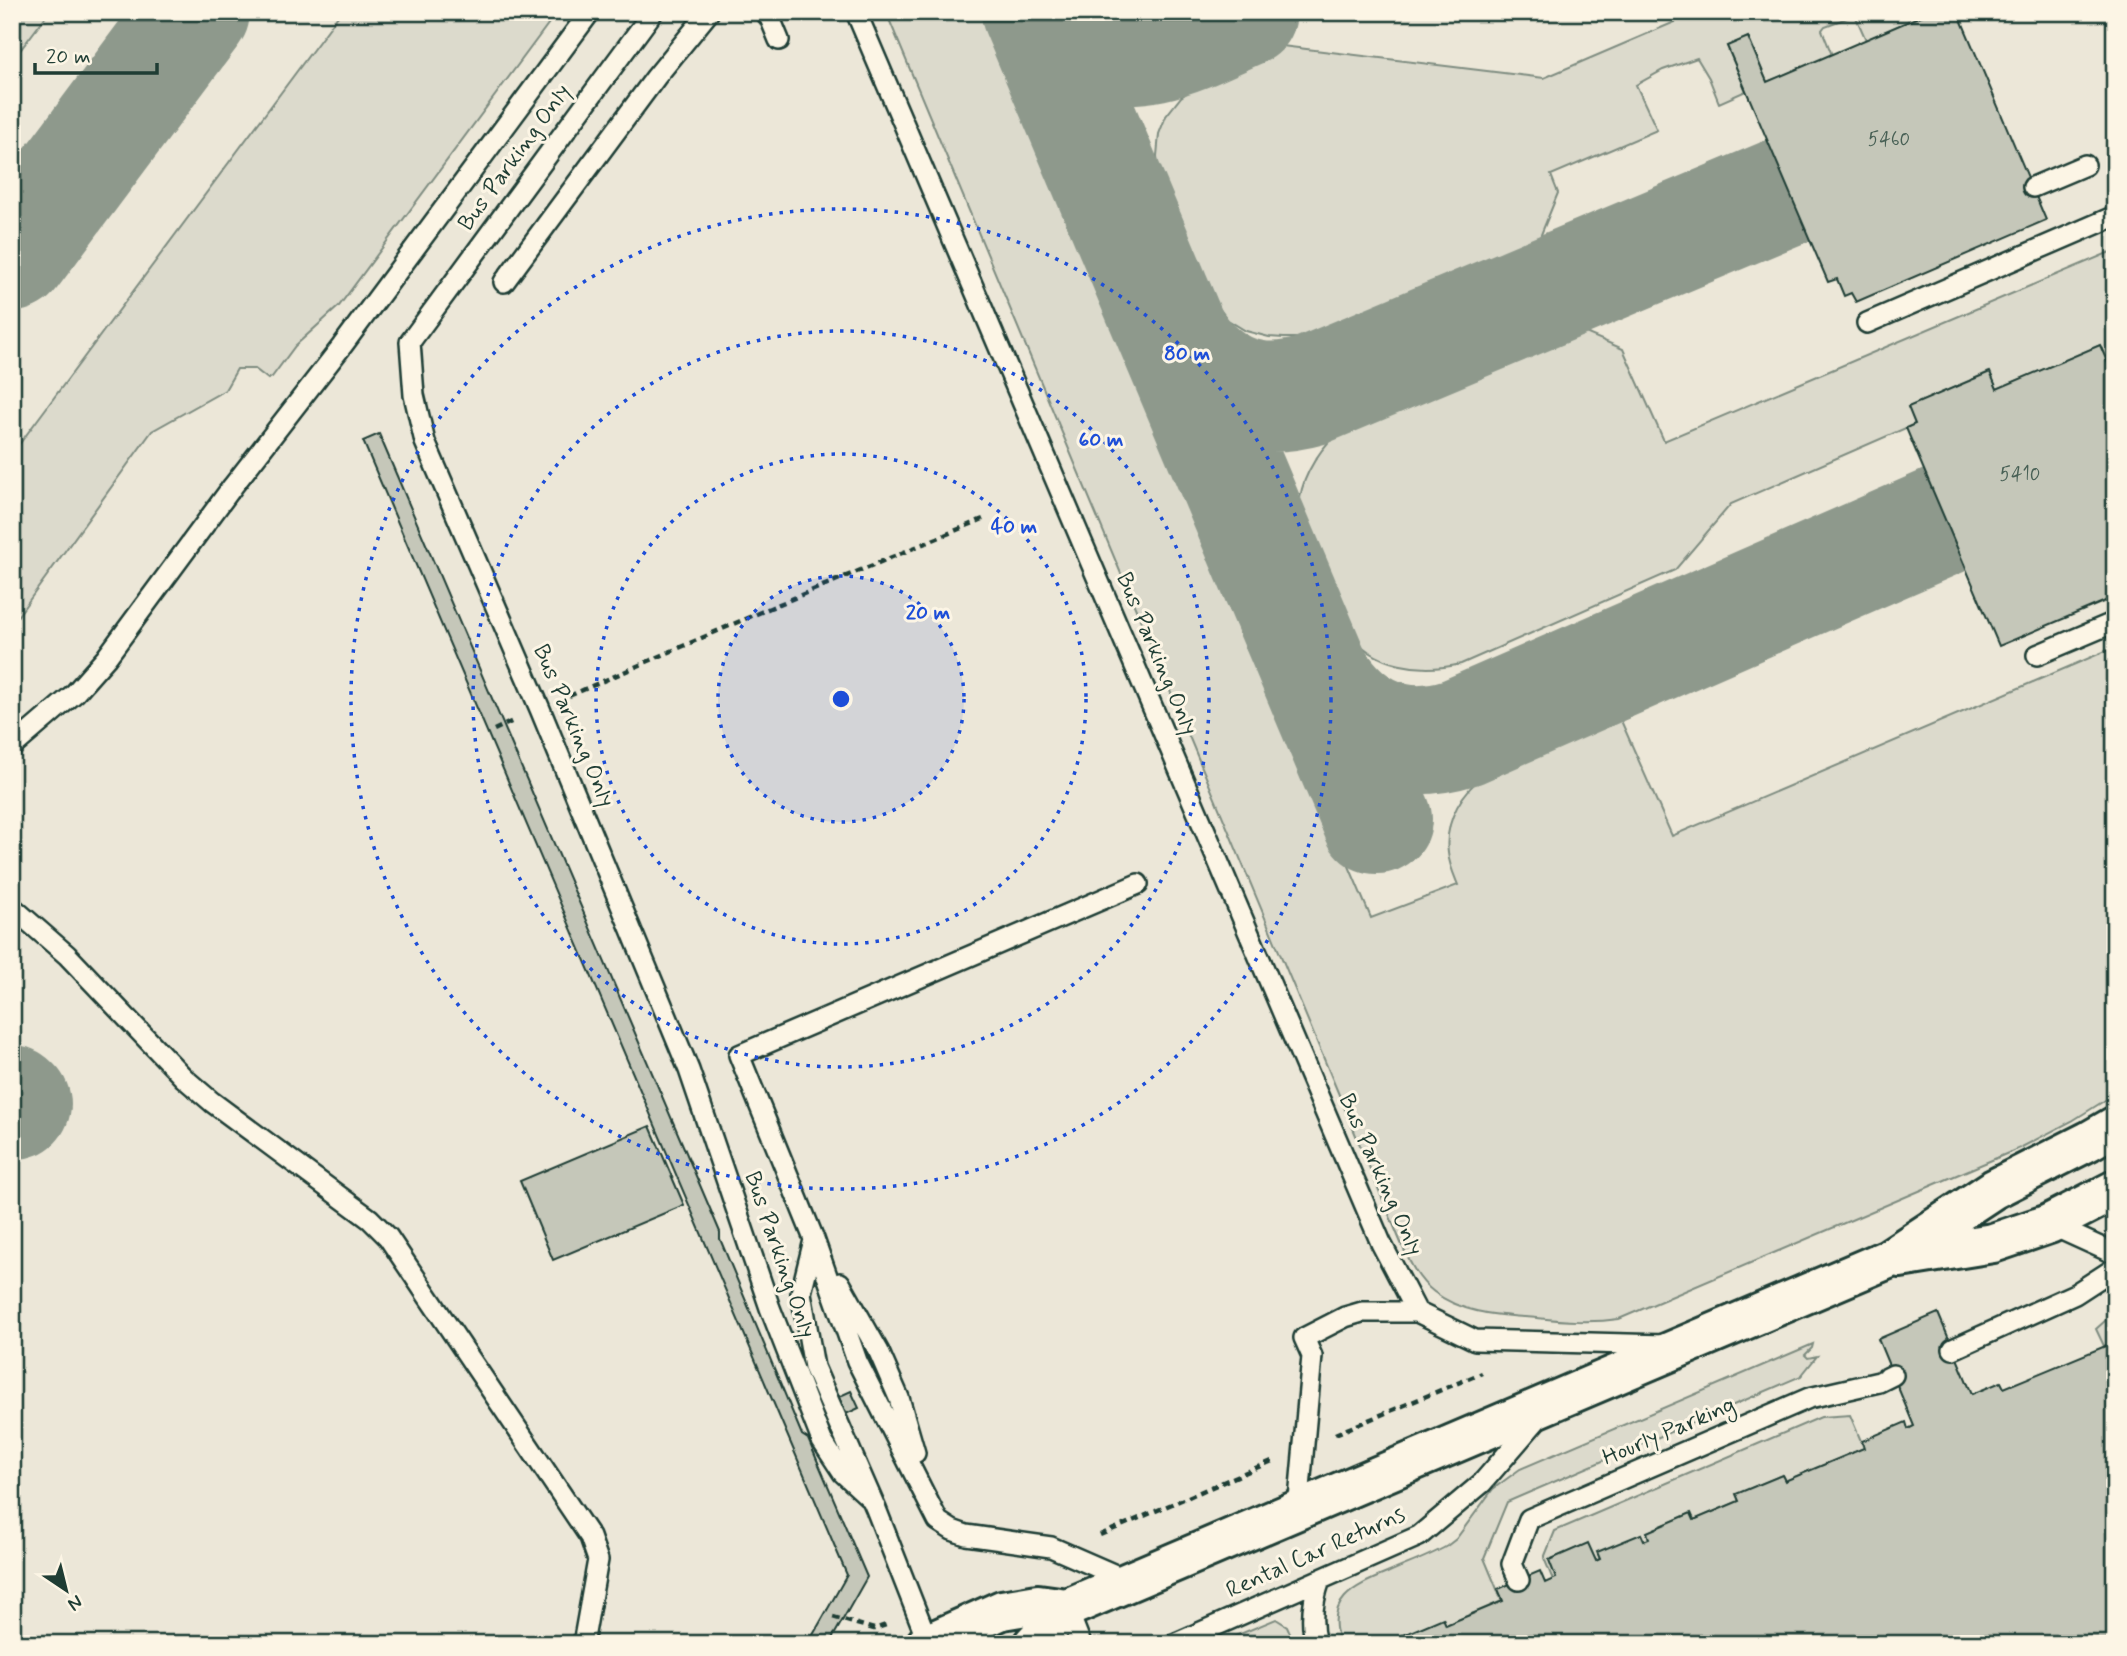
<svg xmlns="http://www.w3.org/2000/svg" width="2127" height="1656" font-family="Mynerve,sans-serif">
	<rect width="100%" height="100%" fill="#fcf5e5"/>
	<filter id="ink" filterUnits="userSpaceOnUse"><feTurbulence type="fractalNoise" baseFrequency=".0143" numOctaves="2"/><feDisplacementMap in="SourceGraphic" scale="14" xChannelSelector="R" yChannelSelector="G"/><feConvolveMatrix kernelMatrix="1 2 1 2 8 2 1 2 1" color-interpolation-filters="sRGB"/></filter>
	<g filter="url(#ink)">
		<!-- built -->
		<path fill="#ece7d8" d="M12 12H2115V1644H12Z"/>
		<!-- green -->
		<path fill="#dcdacc" stroke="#7e8c80" stroke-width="2" d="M12 12H49L12 61Z
			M341 12H557L339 306 295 346 272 377 268 379 255 369H237L225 390 152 431 12 624V454Z
			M886 12H987L1371 918 1458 885C1454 875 1449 864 1448 853 1444 820 1463 790 1488 772L1619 716 1672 836 2115 647V1094L2072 1121 2020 1148 1619 1319C1591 1323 1565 1321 1537 1318 1502 1315 1464 1315 1434 1292 1418 1280 1409 1261 1401 1243Z
			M1698 12H1930L1866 40 1855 15 1825 26 1822 30 1832 55 1767 82 1748 37 1727 46 1746 91 1719 103 1709 78 1697 58 1663 70 1636 85 1657 130 1551 175 1558 193 1538 242 1316 335 1307 338H1284L1269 337 1246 331 1228 320 1205 289 1159 178 1157 156 1159 134 1166 116 1181 97 1207 79 1282 46 1544 78Z
			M2115 250V380L2100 345 1997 389 1989 372 1909 407 1915 424 1731 504 1675 570 1461 664C1422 673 1373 668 1349 631 1341 619 1337 604 1331 591 1321 568 1311 545 1301 521 1293 487 1317 452 1340 430L1574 328 1623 349 1664 441Z
			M2115 1312V1342L2104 1346 2096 1329Z
			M1813 1344 1812 1348 1805 1355 1808 1358 1817 1356 1801 1376 1507 1502 1484 1558 1502 1601 1446 1625 1403 1635 1406 1642 1401 1644 1396 1638 1382 1644H1340C1324 1600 1353 1587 1387 1573 1407 1564 1428 1557 1447 1546L1456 1539 1493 1489 1520 1469Z
			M1850 1415 1864 1448 1785 1481 1782 1475 1737 1494 1739 1501 1694 1520 1691 1513 1647 1532 1649 1539 1644 1541 1641 1534 1596 1561 1587 1544 1549 1560 1556 1578 1553 1580 1544 1558 1555 1531 1821 1417Z
			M1276 1619 1287 1626 1295 1644H1216Z"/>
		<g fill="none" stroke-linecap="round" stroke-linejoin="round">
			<!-- taxiway -->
			<path stroke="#8e998c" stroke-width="110" d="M1036 12 1377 819
				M1042 12C1053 25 1066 33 1082 40 1140 65 1189 35 1242 12
				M12 257 195 12
				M1176 342C1211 388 1253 407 1310 391L1789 190
				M1319 679C1353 732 1401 751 1461 732L1945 520
				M12 1100 16 1104"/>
		</g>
		<!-- building -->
		<path fill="#c5c7b9" stroke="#1f3d34" stroke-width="2" d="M1930 12H1958L2046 220 1856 302 1851 293 1844 296 1837 279 1828 282 1727 46 1748 37 1767 82Z
			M2100 345 2115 380V597L1999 646 1906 428 1915 424 1908 407 1990 372 1997 389Z
			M379 434 720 1232V1239L802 1435 808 1439 867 1577 829 1644H805L809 1642 847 1575 363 441Z
			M650 1126 684 1205 553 1260 520 1181Z
			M1938 1313 1972 1394 2001 1382 2004 1388 2115 1342V1644H1401L1406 1642 1403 1635 1443 1618 1446 1625 1503 1601 1498 1589 1540 1571 1545 1583 1556 1578 1549 1560 1588 1543 1596 1561 1600 1559 1597 1552 1641 1534 1644 1541 1649 1539 1647 1532 1691 1513 1694 1520 1739 1501 1736 1494 1782 1475 1785 1481 1864 1448 1862 1441 1906 1422 1908 1429 1914 1426 1878 1339Z
			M851 1391 859 1408 846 1414 838 1397Z
			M1397 1637 1399 1644H1382Z"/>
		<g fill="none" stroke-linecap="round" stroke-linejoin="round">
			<defs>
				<path id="service" d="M653 12 410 342 414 395 425 442 540 709 689 1070 770 1308 822 1441 843 1473 869 1497
					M765 12 770 18 779 40
					M856 12 1381 1243 1417 1312
					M2033 187 2085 165
					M504 282 656 77 709 12
					M1867 323 2115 216
					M2037 655 2115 622
					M12 747 75 693 106 658 233 486 342 346 590 12
					M12 907 67 955 184 1078 212 1102 370 1219 388 1237 590 1537 598 1560 583 1644
					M2049 1224 2115 1254
					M814 1240 801 1293 814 1367 876 1509 929 1644
					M840 1283 879 1352 899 1398 915 1453
					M1953 1349 2075 1294 2115 1268
					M1298 1510 1312 1356 1304 1338 1345 1317 1362 1312H1417L1475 1340 1665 1345
					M1519 1580 1512 1564 1529 1519 1809 1398 1879 1382 1893 1375
					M1129 1581 1051 1547 966 1535 952 1530 938 1521 857 1361 814 1239 739 1055 1138 884
					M1067 1608 1081 1644
					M1174 1644 1419 1536 1482 1483 1540 1416
					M1316 1644C1310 1622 1312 1602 1320 1580"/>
				<path id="minor" d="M1900 1258 1993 1243 2049 1224 2115 1190
					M926 1644 1002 1610 1038 1604 1067 1608 1888 1259 1994 1189 2089 1141 2115 1126
					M1033 1644 1067 1608"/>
			</defs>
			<!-- service casing -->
			<use href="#service" stroke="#1f3d34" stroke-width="24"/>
			<!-- minor casing -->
			<use href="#minor" stroke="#1f3d34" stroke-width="44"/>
			<!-- path -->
			<path stroke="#1f3d34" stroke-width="4.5" stroke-dasharray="7 5" stroke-linecap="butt" d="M569 696 770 608 983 519
				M494 730 513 721
				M1335 1434 1482 1373
				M1100 1535 1272 1461
				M833 1617 874 1629 889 1624"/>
			<!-- service -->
			<use href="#service" stroke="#fcf5e5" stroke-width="19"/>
			<!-- minor -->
			<use href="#minor" stroke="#fcf5e5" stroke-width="38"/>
		</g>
	</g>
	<!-- distance rings -->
	<circle cx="841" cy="699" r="123" fill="#1d4ed8" fill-opacity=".12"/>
	<g fill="none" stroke="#1d4ed8" stroke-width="3.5" stroke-dasharray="3.5 7">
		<circle cx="841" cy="699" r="123"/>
		<circle cx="841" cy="699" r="245"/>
		<circle cx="841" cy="699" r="368"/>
		<circle cx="841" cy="699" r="490"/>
	</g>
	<g text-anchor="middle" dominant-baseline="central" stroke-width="6" stroke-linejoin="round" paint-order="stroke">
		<!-- number labels -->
		<g font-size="19" fill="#486055">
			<text x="1889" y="139">5460</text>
			<text x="2020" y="474">5410</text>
		</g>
		<!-- street labels -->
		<g font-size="23" fill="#1f3d34" stroke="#fcf5e5">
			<text transform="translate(515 158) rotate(-54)">Bus Parking Only</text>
			<text transform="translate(1156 654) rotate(67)">Bus Parking Only</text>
			<text transform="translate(573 726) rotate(67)">Bus Parking Only</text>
			<text transform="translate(1380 1175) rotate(66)">Bus Parking Only</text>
			<text transform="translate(779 1255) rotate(71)">Bus Parking Only</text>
			<text transform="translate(1669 1432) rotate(-23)">Hourly Parking</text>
			<text transform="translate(1316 1553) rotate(-24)">Rental Car Returns</text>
		</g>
	</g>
	<circle cx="841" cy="699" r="10" fill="#1d4ed8" stroke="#fcf5e5" stroke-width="3.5"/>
	<g font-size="21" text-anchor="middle" font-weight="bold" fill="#1d4ed8" stroke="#fcf5e5" stroke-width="6" stroke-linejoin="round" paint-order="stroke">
		<text x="1187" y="360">80 m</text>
		<text x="1101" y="446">60 m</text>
		<text x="1014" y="533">40 m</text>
		<text x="928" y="619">20 m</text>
	</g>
	<!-- margin -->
	<rect width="2127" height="1656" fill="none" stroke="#fcf5e5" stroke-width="42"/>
	<rect x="21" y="21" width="2085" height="1614" fill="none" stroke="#1f3d34" stroke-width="2.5" filter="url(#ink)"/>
	<!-- north arrow -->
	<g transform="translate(66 1590) rotate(145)" stroke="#fcf5e5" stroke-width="5" paint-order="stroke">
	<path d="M0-5L12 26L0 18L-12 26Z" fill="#1f3d34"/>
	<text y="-10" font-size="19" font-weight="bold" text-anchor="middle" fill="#1f3d34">N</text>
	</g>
	<!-- scale -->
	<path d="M35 63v10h122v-10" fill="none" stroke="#1f3d34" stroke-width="3.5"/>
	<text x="46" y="63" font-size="21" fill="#1f3d34" stroke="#fcf5e5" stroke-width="5" paint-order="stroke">20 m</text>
</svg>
